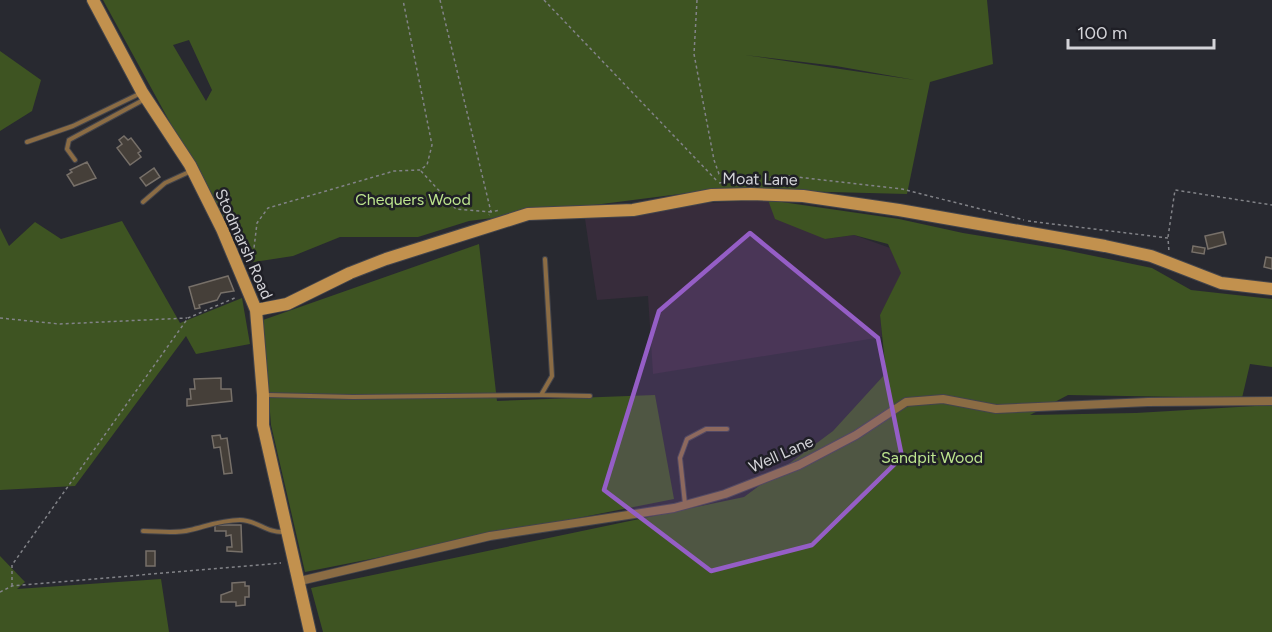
<svg xmlns="http://www.w3.org/2000/svg" width="1272" height="632" font-family="Figtree,sans-serif">
	<rect width="100%" height="100%" fill="#282930"/>
	<!-- industrial -->
	<path fill="#372c3b" d="M768 200 825 239 854 235 890 248 902 273 880 315 882 337 653 374 648 296 597 300 585 219 708 203Z"/>
	<!-- green -->
	<path fill="#3e5422" fill-rule="evenodd" d="M103 0H987L993 64 930 82 907 194 719 189 469 221 418 237H340L293 256 247 263ZM189 40 212 90 206 101 173 45ZM745 55 836 66 915 80Z
		M0 51 41 80 32 111 0 131Z
		M768 200 899 219 963 233 1060 249 1152 268 1191 290 1272 299V367L1250 364 1242 398 1068 395 1030 415 1136 413 1272 405V632H323L311 588 744 497 833 431 886 373 880 315 901 273 888 244 854 235 825 239 775 219Z
		M122 221 180 323 242 298 250 344 196 354 186 336 75 486 0 490V228L9 246 35 222 61 239Z
		M479 244 497 401 655 395 674 499 305 572 271 425 263 320Z
		M0 556 25 582 17 589 161 579 169 632H0Z"/>
	<!-- building -->
	<path fill="#453f39" stroke="#777069" stroke-width="1.5" d="M124 136 128 140 131 138 141 151 138 153 141 157 130 165 117 148 122 144 119 140Z
		M87 162 96 178 74 186 67 175 72 172 70 170Z
		M154 168 160 177 146 186 140 178Z
		M1223 232 1226 244 1208 249 1205 236Z
		M1193 246 1205 248 1204 254 1192 252Z
		M1266 257 1272 258V269L1264 267Z
		M228 276 234 291 221 293 217 300 199 305 200 308 195 309 189 287Z
		M221 378V389H231L232 401 187 406V399H191L190 389H195L194 379Z
		M220 435 221 439 227 438 232 473 224 474 220 447 214 448 212 436Z
		M215 525H241L242 552 227 551V547H232L231 535 226 536V531H215Z
		M146 551H155V566H146Z
		M245 582V586H249V597H245V605L236 606V602H221V595L232 591V583Z"/>
	<g fill="none" stroke-linecap="round" stroke-linejoin="round">
		<defs>
			<path id="lane" d="M27 142 73 126 141 93
				M75 160 67 149 69 140 145 99
				M143 202 165 183 189 172
				M267 395 353 397 541 395 552 376 545 259
				M542 395 590 396
				M685 504 680 458 687 439 706 429H727
				M143 531C158 531 175 534 190 530 207 526 222 520 240 520 257 520 266 533 284 532"/>
			<path id="street" d="M300 581 490 536 674 508 725 494 799 465 856 435 906 402 943 399 996 409 1148 402 1272 401"/>
			<path id="secondary" d="M93 0 142 92 190 165 222 229 256 310 263 395V425L310 632
				M256 310 287 304 350 273 386 259 528 214 633 210 712 195 751 194 803 196 899 210 1105 246 1151 256 1221 283 1272 289"/>
		</defs>
		<!-- lane casing -->
		<use href="#lane" stroke="#43444b" stroke-width="6"/>
		<!-- street casing -->
		<use href="#street" stroke="#43444b" stroke-width="10"/>
		<!-- secondary casing -->
		<use href="#secondary" stroke="#43444b" stroke-width="14"/>
		<!-- path -->
		<path stroke="#828388" stroke-width="1.5" stroke-dasharray="3 3" stroke-linecap="butt" d="M440 0 491 212 500 210
			M544 0 718 182
			M697 0 694 54 714 160 719 174 741 179
			M421 171 456 209 491 212 489 215
			M742 182V180L788 176 902 189 1024 220
			M719 183 741 180
			M1028 221 1168 238 1169 252
			M1168 237 1175 190 1272 205
			M244 254 254 248 257 223 268 208 394 171 420 170 427 165 432 145 403 0
			M0 318 60 324 187 318
			M12 586V565L188 318 237 297
			M0 592 12 586 281 563"/>
		<!-- lane -->
		<use href="#lane" stroke="#8b6c44" stroke-width="4"/>
		<!-- street -->
		<use href="#street" stroke="#8b6c44" stroke-width="8"/>
		<!-- secondary -->
		<use href="#secondary" stroke="#c2914e" stroke-width="12"/>
	</g>
	<!-- marked area -->
	<path fill="#955ec6" fill-opacity="0.2" stroke="#955ec6" stroke-width="4.5" stroke-linejoin="round" d="M750 233 878 338 902 457 812 545 711 571 604 490 659 311Z"/>
	<g text-anchor="middle" dominant-baseline="central" stroke-width="5" stroke-linejoin="round" paint-order="stroke">
		<!-- street labels -->
		<g font-size="16" fill="#d3d3d8" stroke="#1f1f26">
			<text transform="translate(760 179) rotate(1)">Moat Lane</text>
			<text transform="translate(244 244) rotate(66)">Stodmarsh Road</text>
			<text transform="translate(781 454) rotate(-24)">Well Lane</text>
		</g>
		<!-- park labels -->
		<g font-size="16" fill="#bce48d" stroke="#1f1f26">
			<text x="413" y="199">Chequers Wood</text>
			<text x="932" y="457">Sandpit Wood</text>
		</g>
	</g>
	<!-- scale -->
	<path d="M1068 39v9h146v-9" fill="none" stroke="#d3d3d8" stroke-width="3"/>
	<text x="1077" y="39" font-size="18" fill="#d3d3d8" stroke="#1f1f26" stroke-width="4.5" paint-order="stroke">100 m</text>
</svg>
